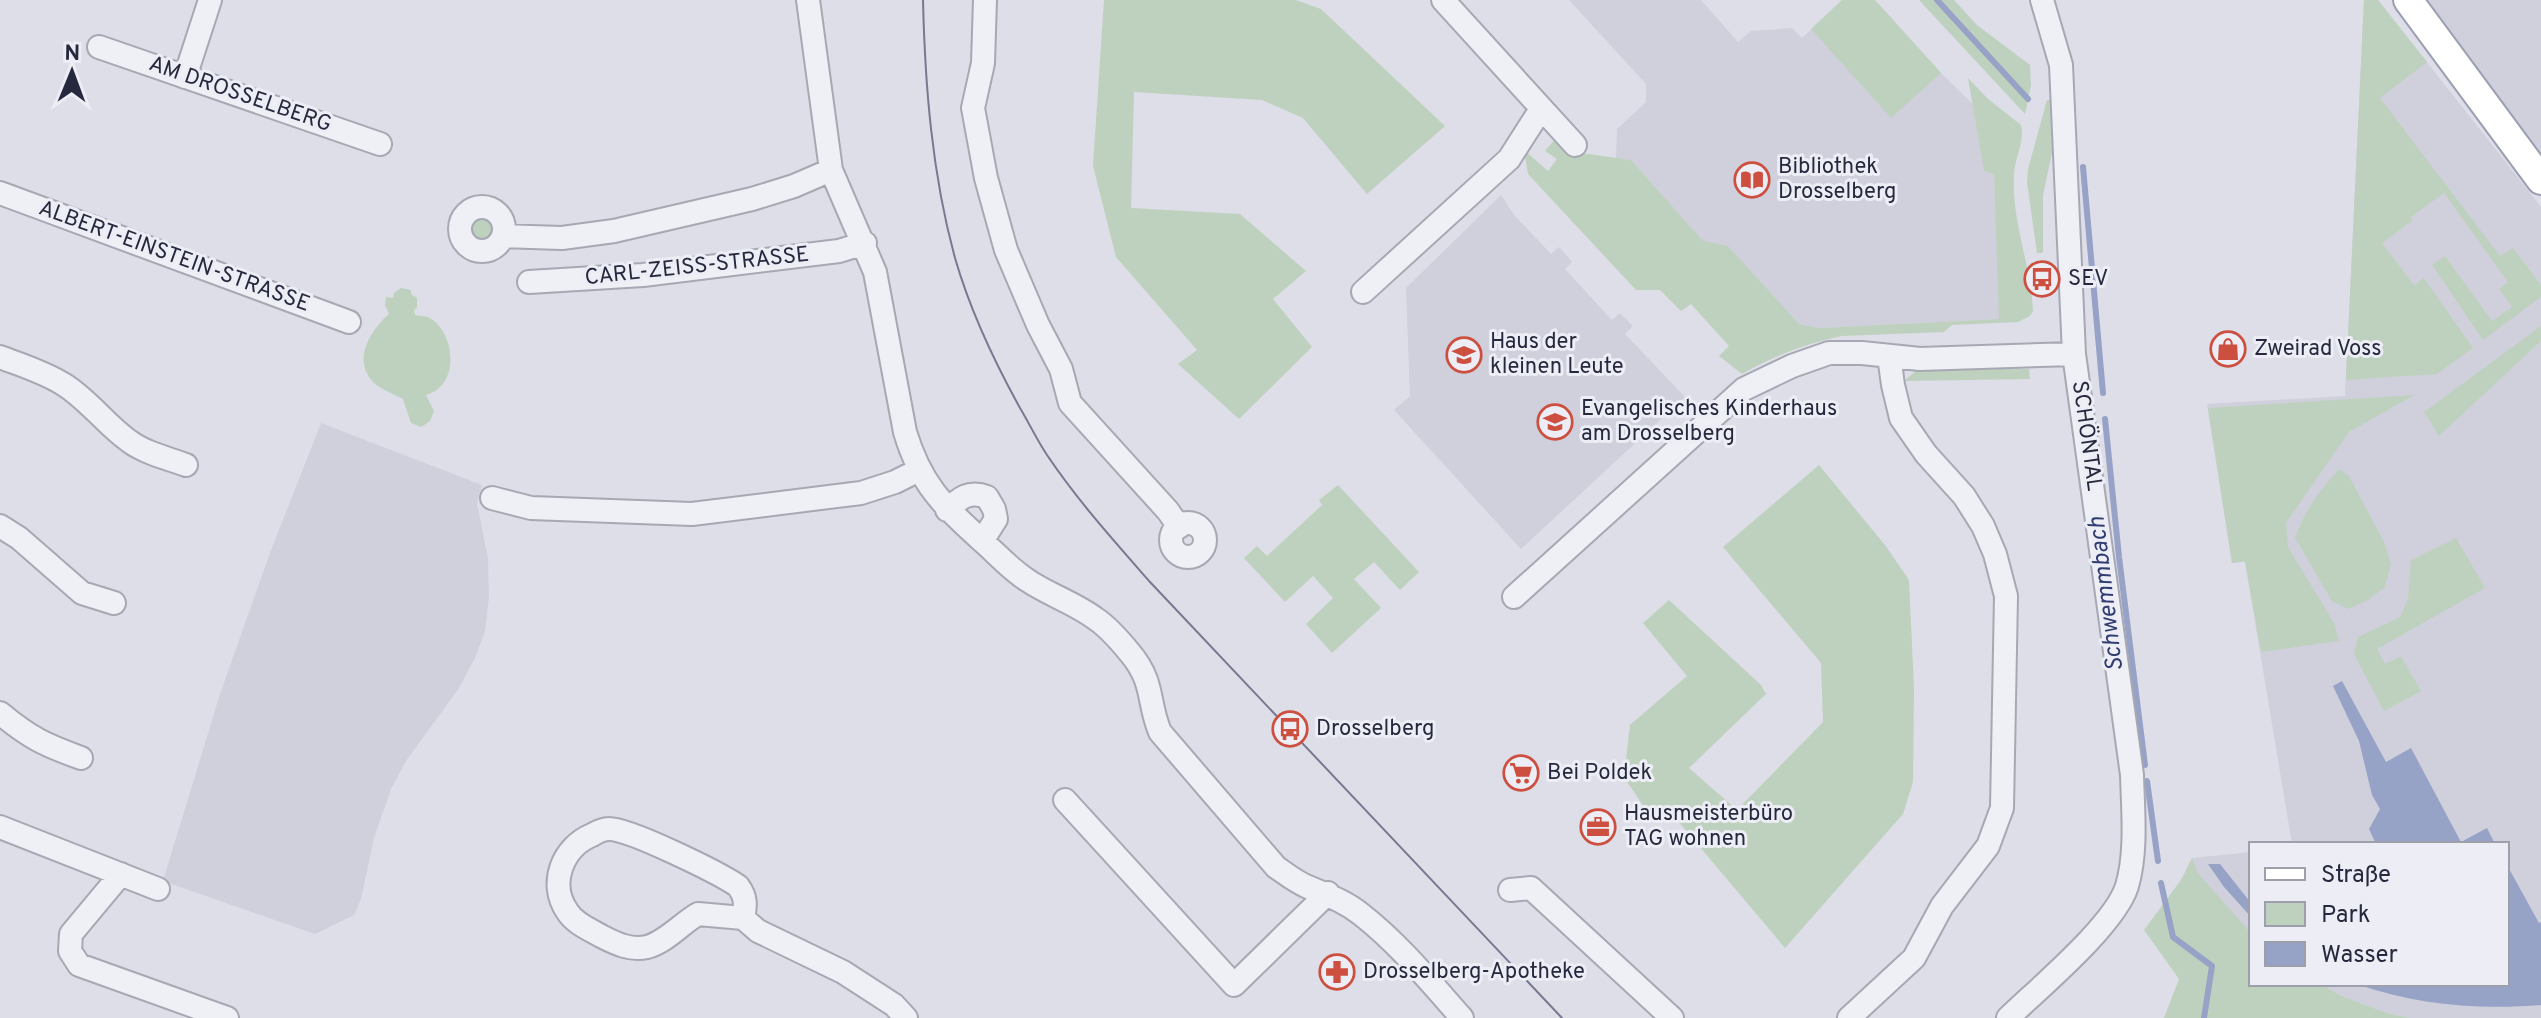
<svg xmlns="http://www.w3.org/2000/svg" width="2541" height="1018" font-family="Overpass,sans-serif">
	<rect width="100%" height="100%" fill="#dddee7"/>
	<!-- built -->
	<path fill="#cfd0dc" d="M1569 0H1701L1738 42 1751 31 1792 28 1802 38 1842 0H1875L1941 73 1973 104 1984 171 1994 174 2000 319 1819 328 1799 324 1703 242 1631 160 1616 159 1617 129 1646 102V84Z
		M2364 0H2378L2541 207V1018H2410L2387 1013 2339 995 2322 984H2507V844H2292L2245 562 2232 563 2207 404 2345 396Z
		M2425 0H2541V158Z
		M1501 195 1514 215 1551 254 1559 247 1572 262 1565 269 1612 320 1620 313 1633 326 1625 334 1685 397 1521 549 1394 410 1410 396 1406 288Z
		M321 423 482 485 477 503 488 559 489 596 485 631 475 658 459 688 406 761 391 789 374 838 361 899 354 915 315 934 163 881 220 694 270 553Z
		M2251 852V933L2198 873 2192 858Z"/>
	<!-- green -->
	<path fill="#bed1be" d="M1104 0H1296L1321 9 1445 126 1367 194 1303 118 1262 100 1134 92 1131 208 1240 214 1306 271 1273 299 1312 347 1239 419 1178 364 1197 350 1116 257 1093 166Z
		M1842 0H1875L1941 73 1891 118 1811 29Z
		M1919 0H1954L1977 25 2030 65 2031 85 2025 114Z
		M2364 0H2378L2427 62 2380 98 2500 256 2513 248 2541 285V297L2483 340 2432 265 2445 256 2492 321 2512 307 2499 289 2508 282 2444 193 2411 217 2413 220 2382 243 2414 285 2424 278 2473 348 2437 374 2346 380Z
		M1968 78 1988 99 2021 125C2025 141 2015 158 2014 174 2011 220 2031 265 2033 311L2030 316 2018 322 1952 325 1944 332 1842 336C1807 343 1774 356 1742 374L1719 356 1729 346 1691 304 1681 311 1660 290H1636L1528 174 1524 150 1548 171 1557 159 1545 151 1556 138 1575 157 1581 153 1631 160 1703 241 1728 246 1799 324 1819 328 1999 319 1994 174 1984 171Z
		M2047 100 2053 101 2055 139 2043 195V253H2037L2027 182 2028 169Z
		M469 228a12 12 0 1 1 24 0a12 12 0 1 1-24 0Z
		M401 288 411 290V294L417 298V307L414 310 415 315C417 316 426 316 428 317 452 329 459 372 438 389 435 392 430 393 426 395L434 411 430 421 421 427 411 423 403 399C394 394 382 390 374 383 351 360 371 330 389 314L385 305 386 297 393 298 394 293Z
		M2541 326V341L2439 436 2424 412Z
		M1960 368 2029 369 2030 379 1904 381 1917 370Z
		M2414 395 2349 432 2286 523 2288 547 2334 623 2339 641 2261 652 2245 561 2232 563 2208 408Z
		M1819 465 1885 545 1909 580 1914 688 1913 782 1903 814 1785 948 1667 808 1652 819 1624 777 1630 725 1687 676 1643 623 1669 600 1761 685 1766 694 1689 768 1737 810 1823 722 1821 663 1723 547Z
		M2339 469 2349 476 2384 542 2391 564 2385 587 2368 600 2348 609 2332 601 2295 538C2305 510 2319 491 2339 469Z
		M1338 485 1419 572 1400 590 1374 562 1354 579 1381 608 1332 653 1306 624 1333 598 1313 576 1285 602 1244 558 1257 546 1267 556 1322 505 1319 500Z
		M2456 538 2485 588 2377 649 2385 664 2401 656 2421 691 2384 711 2354 654 2358 637 2400 617 2408 599 2411 560Z
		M2192 858 2198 873 2251 933V984H2322L2339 995 2387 1013 2410 1018H2164L2179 979 2144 930 2181 880Z"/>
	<!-- water -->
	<path fill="#97a2c7" d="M2342 681 2386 762 2411 748 2461 842 2487 828 2495 844H2376L2369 829 2380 809 2372 795 2359 741 2333 686Z
		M2208 864H2220L2251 903V917L2224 887Z
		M2507 865 2539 923 2541 922V1005C2477 1010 2417 1005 2356 984H2507Z"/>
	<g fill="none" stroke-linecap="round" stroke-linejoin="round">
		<!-- stream -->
		<path stroke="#97a2c7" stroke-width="6" d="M1937 0 2028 99
			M2083 167 2103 393
			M2105 419 2119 557 2145 765
			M2147 781 2158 861
			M2161 883 2173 937 2212 966 2204 1018"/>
		<defs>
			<path id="minor" d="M808 0 831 170 875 272 905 432C921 485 942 504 981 540 996 553 1010 569 1027 580 1049 595 1075 603 1096 619 1108 627 1121 642 1130 653 1155 683 1147 701 1160 732L1276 867C1286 874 1296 882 1308 887 1327 895 1345 901 1362 915 1400 945 1430 982 1462 1018
				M985 0 983 63 973 108 986 178 1006 250 1038 325 1061 369 1070 403 1168 511 1179 527
				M1443 0 1575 145
				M99 47 380 144
				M185 77 210 0
				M0 193 349 322
				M460 229a22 22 0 1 1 44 0a22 22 0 1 1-44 0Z
				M503 236 562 238 614 231 752 199 794 186 831 170
				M529 282 643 275 839 251 865 243
				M1363 292 1509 159 1541 109
				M0 357C21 365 44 372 63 384 88 399 105 424 129 441 145 453 167 458 186 465
				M492 498 531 508 692 514 861 493 895 482 919 470
				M947 510C960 498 969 490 987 497L994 509 996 519 982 541
				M1171 540a17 17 0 1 1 34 0a17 17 0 1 1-34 0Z
				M0 526 19 538 82 593 114 603
				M1514 597 1744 389 1792 366 1829 353H1862L1920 359 2074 354
				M0 713C30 738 45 745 81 758
				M1065 800 1234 985 1328 893
				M0 827 158 889
				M121 874 71 934 70 951 79 965 227 1018
				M1510 890 1531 888 1672 1018
				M743 918C746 904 746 897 738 886 719 873 630 829 609 829 604 829 597 832 592 835 563 847 548 883 567 911 574 923 589 929 601 936 615 943 630 951 647 947 666 942 682 923 698 914L743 918 758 931 843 972 894 1005 906 1018
				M1849 1018 1914 958 1942 906 1988 846 2002 808 2006 596 1995 554 1983 526 1964 496 1926 454 1901 418 1893 385 1889 356
				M2008 1018C2039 988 2115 925 2127 886 2137 852 2133 811 2132 775L2074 354 2061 65 2042 0"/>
			<path id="major" d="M2408 0 2541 180"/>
		</defs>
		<!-- minor casing -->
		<use href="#minor" stroke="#a6a8b4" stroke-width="26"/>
		<!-- major casing -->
		<use href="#major" stroke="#9c9fb2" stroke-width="32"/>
		<!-- minor -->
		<use href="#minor" stroke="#eff0f5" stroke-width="22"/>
		<!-- major -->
		<use href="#major" stroke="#fff" stroke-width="28"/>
		<!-- tram -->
		<path stroke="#767990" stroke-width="2" d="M923 0C925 86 932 174 955 258 970 310 994 361 1020 408 1029 423 1037 440 1047 455 1078 501 1114 541 1150 582L1562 1018"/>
	</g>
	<!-- icons -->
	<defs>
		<symbol id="library-ring" viewBox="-11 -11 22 22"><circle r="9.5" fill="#ecedf5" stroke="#cd4f40" stroke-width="1.5"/><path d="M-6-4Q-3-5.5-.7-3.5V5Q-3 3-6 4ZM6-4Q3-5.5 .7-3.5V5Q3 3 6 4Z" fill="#cd4f40"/></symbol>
		<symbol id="bus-ring" viewBox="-11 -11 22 22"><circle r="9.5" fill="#ecedf5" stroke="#cd4f40" stroke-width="1.5"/><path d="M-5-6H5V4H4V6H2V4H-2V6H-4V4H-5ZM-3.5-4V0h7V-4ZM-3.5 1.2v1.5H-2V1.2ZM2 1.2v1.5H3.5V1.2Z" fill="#cd4f40"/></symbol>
		<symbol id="shop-ring" viewBox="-11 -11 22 22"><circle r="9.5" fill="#ecedf5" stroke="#cd4f40" stroke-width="1.5"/><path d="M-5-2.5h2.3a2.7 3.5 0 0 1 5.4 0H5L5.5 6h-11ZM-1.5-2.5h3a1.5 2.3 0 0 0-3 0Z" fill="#cd4f40"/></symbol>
		<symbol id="school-ring" viewBox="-11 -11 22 22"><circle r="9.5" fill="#ecedf5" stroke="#cd4f40" stroke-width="1.5"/><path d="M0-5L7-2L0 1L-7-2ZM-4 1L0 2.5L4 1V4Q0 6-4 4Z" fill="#cd4f40"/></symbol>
		<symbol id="supermarket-ring" viewBox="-11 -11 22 22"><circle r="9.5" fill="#ecedf5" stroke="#cd4f40" stroke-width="1.5"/><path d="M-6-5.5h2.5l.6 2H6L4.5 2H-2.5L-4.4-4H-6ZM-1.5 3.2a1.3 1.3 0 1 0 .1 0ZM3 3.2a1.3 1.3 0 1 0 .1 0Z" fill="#cd4f40"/></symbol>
		<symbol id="office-ring" viewBox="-11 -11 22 22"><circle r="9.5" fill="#ecedf5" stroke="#cd4f40" stroke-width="1.5"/><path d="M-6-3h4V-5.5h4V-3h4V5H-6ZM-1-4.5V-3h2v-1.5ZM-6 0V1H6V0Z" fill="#cd4f40"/></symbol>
		<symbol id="pharmacy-ring" viewBox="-11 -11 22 22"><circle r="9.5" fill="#ecedf5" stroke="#cd4f40" stroke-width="1.5"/><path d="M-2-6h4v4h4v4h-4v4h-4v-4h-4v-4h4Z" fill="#cd4f40"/></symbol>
	</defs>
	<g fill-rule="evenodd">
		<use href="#library-ring" x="1732" y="160" width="40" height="40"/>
		<use href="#bus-ring" x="2022" y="259" width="40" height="40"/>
		<use href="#shop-ring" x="2208" y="329" width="40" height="40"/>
		<use href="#school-ring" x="1444" y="335" width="40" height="40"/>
		<use href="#school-ring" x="1535" y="402" width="40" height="40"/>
		<use href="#bus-ring" x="1270" y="709" width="40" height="40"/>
		<use href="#supermarket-ring" x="1501" y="753" width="40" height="40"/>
		<use href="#office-ring" x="1578" y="807" width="40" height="40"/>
		<use href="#pharmacy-ring" x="1317" y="952" width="40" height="40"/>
	</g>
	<g text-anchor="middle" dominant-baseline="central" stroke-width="6" stroke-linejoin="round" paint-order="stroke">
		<!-- street labels -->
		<g font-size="22" fill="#26293d" stroke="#ecedf5">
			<text transform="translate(240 95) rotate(19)">AM DROSSELBERG</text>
			<text transform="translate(174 257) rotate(20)">ALBERT-EINSTEIN-STRASSE</text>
			<text transform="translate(697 267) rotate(-6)">CARL-ZEISS-STRASSE</text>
			<text transform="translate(2086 436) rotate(82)">SCHÖNTAL</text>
		</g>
		<!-- poi labels -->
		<g font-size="22" fill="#26293d" stroke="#ecedf5" text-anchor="start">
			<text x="1778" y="167">Bibliothek<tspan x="1778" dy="25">Drosselberg</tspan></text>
			<text x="2068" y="279">SEV</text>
			<text x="1490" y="342">Haus der<tspan x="1490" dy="25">kleinen Leute</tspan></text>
			<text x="2254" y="349">Zweirad Voss</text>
			<text x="1581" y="409">Evangelisches Kinderhaus<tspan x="1581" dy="25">am Drosselberg</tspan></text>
			<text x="1316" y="729">Drosselberg</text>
			<text x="1547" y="773">Bei Poldek</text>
			<text x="1624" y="814">Hausmeisterbüro<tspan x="1624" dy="25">TAG wohnen</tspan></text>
			<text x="1363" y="972">Drosselberg-Apotheke</text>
		</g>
		<!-- water labels -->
		<g font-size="24" font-style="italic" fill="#313d71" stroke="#ecedf5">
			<text transform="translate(2107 594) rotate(-97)">Schwemmbach</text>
		</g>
	</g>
	<!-- legend -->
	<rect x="2249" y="842" width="260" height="144" fill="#ecedf5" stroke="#9d9fab" stroke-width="2"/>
	<rect x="2265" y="868" width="40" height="12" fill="#ffffff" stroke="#9d9fab" stroke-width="2"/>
	<text x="2321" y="882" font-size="24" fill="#26293d">Straße</text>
	<rect x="2265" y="902" width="40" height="24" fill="#bed1be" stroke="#9d9fab" stroke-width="2"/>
	<text x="2321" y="922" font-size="24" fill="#26293d">Park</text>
	<rect x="2265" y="942" width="40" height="24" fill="#97a2c7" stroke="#9d9fab" stroke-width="2"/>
	<text x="2321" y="962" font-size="24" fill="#26293d">Wasser</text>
	<!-- north arrow -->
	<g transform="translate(72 72) rotate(1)" stroke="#ecedf5" stroke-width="6" paint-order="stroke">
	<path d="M0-6L14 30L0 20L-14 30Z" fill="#26293d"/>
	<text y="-12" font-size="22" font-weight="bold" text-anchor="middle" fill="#26293d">N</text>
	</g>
</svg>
